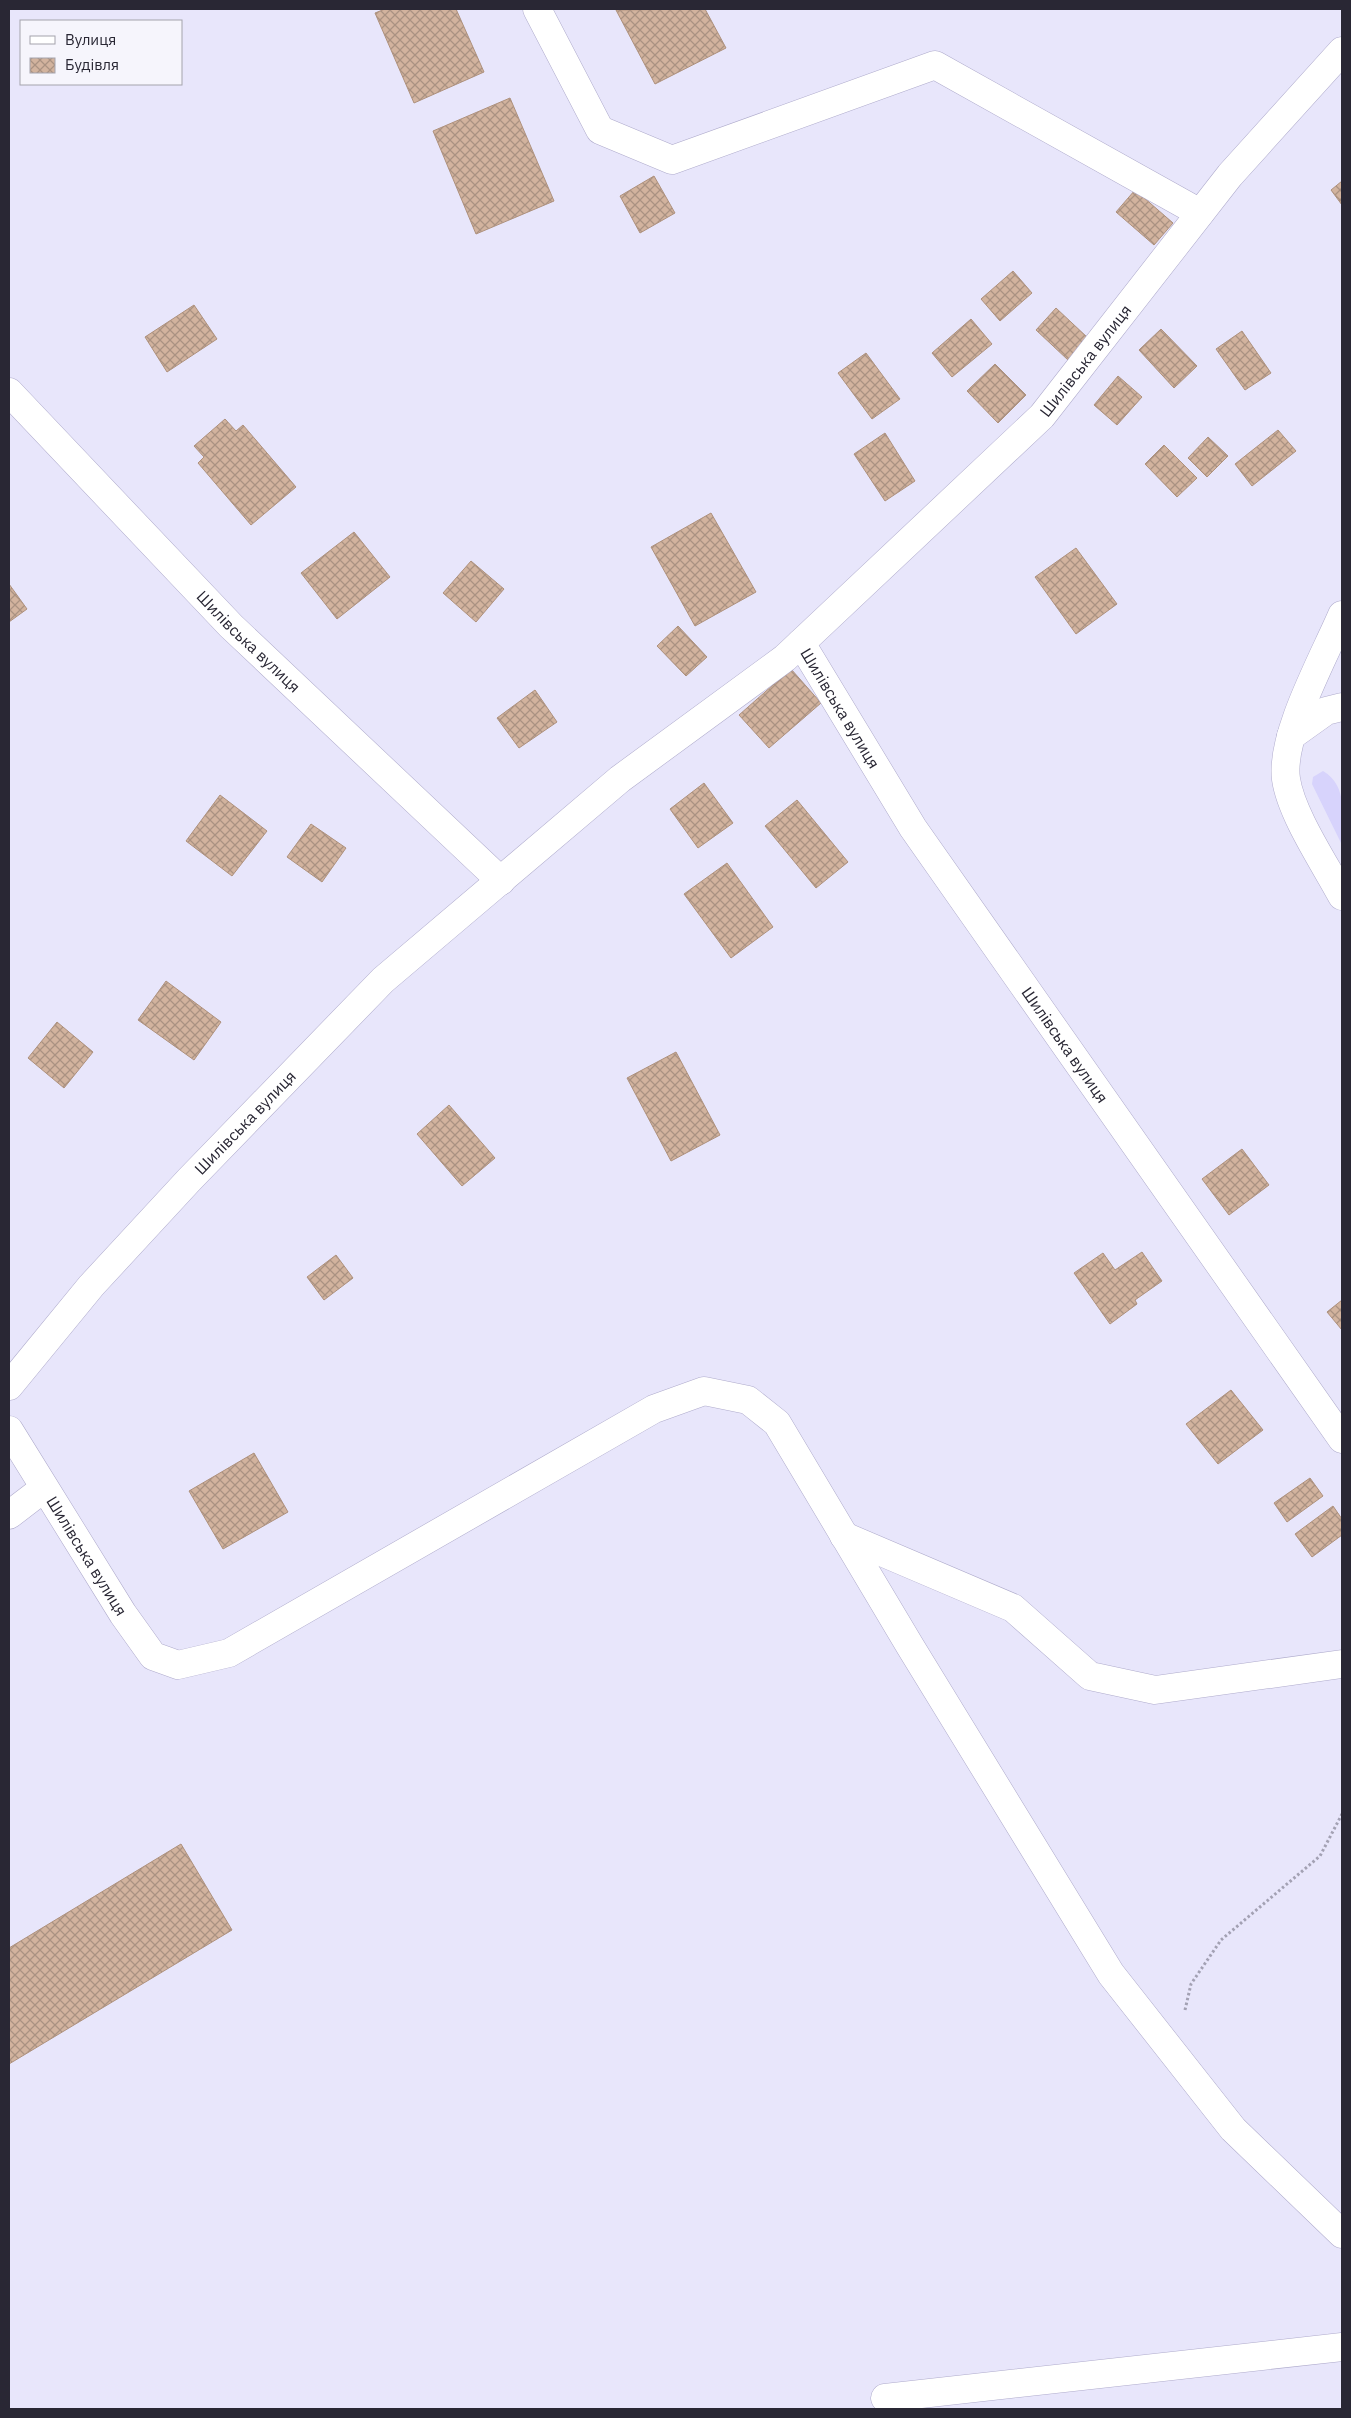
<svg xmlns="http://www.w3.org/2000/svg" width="1351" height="2418" font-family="'IBM Plex Sans',sans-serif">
	<defs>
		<pattern id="building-cross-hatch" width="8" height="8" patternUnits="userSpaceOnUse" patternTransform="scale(1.25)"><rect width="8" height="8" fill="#d2b39e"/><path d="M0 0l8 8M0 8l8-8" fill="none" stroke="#aa9282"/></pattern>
	</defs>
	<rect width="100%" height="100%" fill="#e8e6fb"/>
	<!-- green -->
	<path fill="#d7d3fc" d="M1323 771C1349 786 1342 819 1342 845L1312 784 1313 777Z"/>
	<!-- building -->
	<path fill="url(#building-cross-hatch)" stroke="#ae917d" d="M385 9H456L484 72 414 103 375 13Z
		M705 9 726 48 655 84 616 10Z
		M510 98 554 201 476 234 433 131Z
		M654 176 675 213 640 233 620 196Z
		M1342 181V205L1331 190Z
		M1135 190 1173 223 1154 245 1116 212Z
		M1013 271 1032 293 1000 321 981 299Z
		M194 305 217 339 167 372 145 337Z
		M1056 308 1088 338 1068 360 1036 330Z
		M971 319 992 344 952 377 932 353Z
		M1161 329 1197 366 1174 388 1139 350Z
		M1242 331 1271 373 1245 390 1216 349Z
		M866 353 900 399 872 419 838 373Z
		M995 364 1026 395 998 423 967 391Z
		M1118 376 1142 397 1117 425 1094 405Z
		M225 419 236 431 243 425 296 487 251 525 198 463 204 457 194 446Z
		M1278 430 1296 451 1252 486 1235 464Z
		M885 433 915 481 885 501 854 454Z
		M1208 437 1228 456 1207 477 1188 458Z
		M1164 445 1197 478 1177 497 1145 464Z
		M711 513 756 592 695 626 651 547Z
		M354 532 390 577 337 619 301 573Z
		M1076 548 1117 604 1076 634 1035 577Z
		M471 561 504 589 476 622 443 593Z
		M9 584 27 609 9 622Z
		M678 626 707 657 686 676 657 646Z
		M791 669 821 703 769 748 739 715Z
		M535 690 557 722 519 748 497 718Z
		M704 783 733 823 698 848 670 809Z
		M220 795 267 831 232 876 186 841Z
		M797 800 848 862 816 888 765 826Z
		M311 824 346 848 322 882 287 857Z
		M727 863 773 927 731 958 684 894Z
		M166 981 221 1022 194 1060 138 1020Z
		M57 1022 93 1052 64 1088 28 1058Z
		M676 1052 720 1135 671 1161 627 1078Z
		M449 1105 495 1158 462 1186 417 1134Z
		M1242 1149 1269 1185 1229 1215 1202 1179Z
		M1142 1252 1162 1281 1135 1300 1137 1304 1110 1324 1074 1273 1103 1253 1115 1270Z
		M336 1255 353 1278 324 1300 307 1277Z
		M1342 1300V1330L1327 1312Z
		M1231 1390 1263 1430 1218 1464 1186 1424Z
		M254 1453 288 1512 223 1549 189 1491Z
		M1310 1478 1323 1496 1287 1522 1274 1503Z
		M1333 1506 1342 1519V1535L1312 1557 1295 1534Z
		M181 1844 232 1930 9 2064V1948Z"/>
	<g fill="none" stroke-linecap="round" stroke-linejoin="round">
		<defs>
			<g id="minor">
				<path d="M537 9 600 130 672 160 935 65 1200 213"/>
				<path id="s1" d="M9 392 231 626 501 881"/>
				<path d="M1342 615C1324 657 1280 736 1286 779 1291 814 1325 864 1342 896"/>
				<path id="s2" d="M801 643 913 828 1342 1439"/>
				<path d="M1291 736 1326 711 1342 707"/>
				<path id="s3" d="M9 1386 91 1286 189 1180 383 980 620 779 785 658 1042 416 1230 175 1342 51"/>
				<path id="s4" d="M9 1430 123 1614 153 1656 178 1665 229 1653 654 1409 704 1391 748 1400 777 1423 910 1646 1111 1974 1233 2129 1342 2234"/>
				<path d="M9 1515 43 1489"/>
				<path d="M844 1536 1013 1608 1090 1676 1155 1690 1342 1664"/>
				<path d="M885 2398 1342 2347"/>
			</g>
		</defs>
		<!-- minor casing -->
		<use href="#minor" stroke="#afabcc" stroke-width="29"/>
		<!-- path -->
		<path stroke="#a3a1b3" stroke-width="3" stroke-dasharray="2.5 2.5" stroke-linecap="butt" d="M1185 2010 1191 1984 1221 1940 1320 1856 1342 1814"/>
		<!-- minor -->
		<use href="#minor" stroke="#fff" stroke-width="28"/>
	</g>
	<g text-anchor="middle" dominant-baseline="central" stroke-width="4.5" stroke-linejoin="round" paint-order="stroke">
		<!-- street labels -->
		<g font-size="16" fill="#292734" stroke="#f6f5fc">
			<text stroke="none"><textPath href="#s3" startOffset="1491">Шилівська вулиця</textPath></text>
			<text stroke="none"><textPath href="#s1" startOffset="346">Шилівська вулиця</textPath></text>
			<text stroke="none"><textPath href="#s2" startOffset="76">Шилівська вулиця</textPath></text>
			<text stroke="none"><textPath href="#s2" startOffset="481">Шилівська вулиця</textPath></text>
			<text stroke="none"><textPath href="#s3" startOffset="354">Шилівська вулиця</textPath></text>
			<text stroke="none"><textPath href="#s4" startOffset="148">Шилівська вулиця</textPath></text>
		</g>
	</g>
	<!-- border -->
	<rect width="1351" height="2418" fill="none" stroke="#292734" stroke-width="20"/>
	<!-- legend -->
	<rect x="20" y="20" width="162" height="65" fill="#f6f5fc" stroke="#a4a3ac"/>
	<rect x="30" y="36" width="25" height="8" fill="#ffffff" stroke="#a4a3ac"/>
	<text x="65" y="45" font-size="15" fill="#292734">Вулиця</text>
	<rect x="30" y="58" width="25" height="15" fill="url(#building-cross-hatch)" stroke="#a4a3ac"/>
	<text x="65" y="70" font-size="15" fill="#292734">Будівля</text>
</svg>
